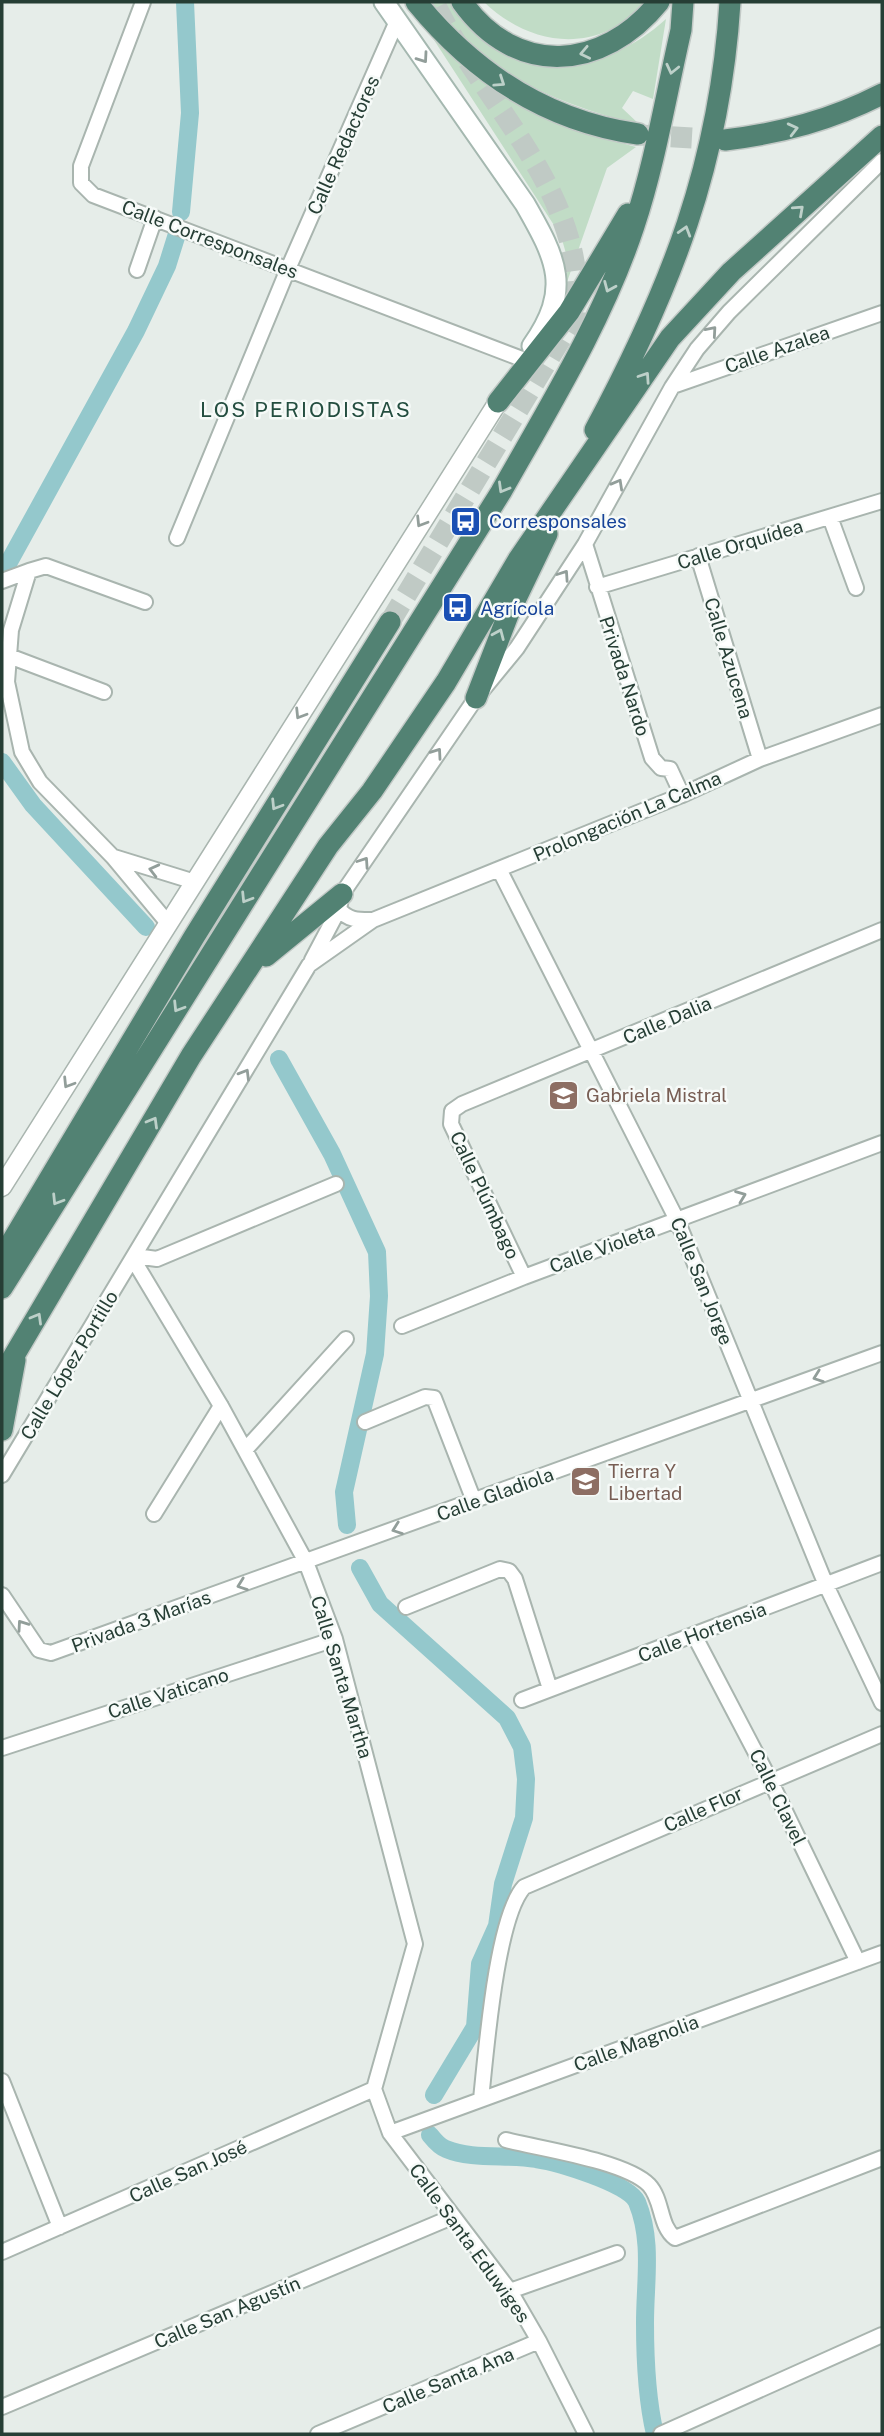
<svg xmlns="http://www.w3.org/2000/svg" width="884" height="2436" font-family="'Public Sans',sans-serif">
	<rect width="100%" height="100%" fill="#e6ede9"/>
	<!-- green -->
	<path fill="#c1dcc6" d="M432 2H449C457 11 464 23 473 31 531 86 613 68 666 19L653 99 633 91 622 108 640 125C558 104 481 73 432 2Z
		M484 2H646C599 55 532 48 484 2Z
		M423 23C450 50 476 78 509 99 547 123 593 135 636 147L607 168 567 282V257L561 236Z"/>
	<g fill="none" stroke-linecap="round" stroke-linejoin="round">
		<!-- canal -->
		<path stroke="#94c8cc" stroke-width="18" d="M181 212 190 113 185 2
			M4 571 136 331 167 266 177 234
			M2 762 33 805 146 927
			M279 1059 332 1154 377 1252 379 1296 375 1354 344 1492 347 1525
			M360 1568 380 1604 507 1718 522 1747 526 1779 524 1818 503 1884 497 1926 480 1964 475 2027 434 2095
			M430 2135C434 2140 440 2147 446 2149 472 2160 508 2154 536 2159 556 2162 629 2183 637 2202 653 2241 645 2281 645 2323 645 2359 647 2400 655 2434"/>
		<!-- trunk-tunnel -->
		<path stroke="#c0cac5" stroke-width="21" stroke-dasharray="21 10" stroke-linecap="butt" d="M640 135 725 140
			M390 622 576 314C588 193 482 103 434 2"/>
		<defs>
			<path id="minor" d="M143 2 81 166V183L93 195 522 359
				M137 270 155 218
				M673 386 882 313
				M830 517 856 588
				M177 538 288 269 397 21
				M585 544 652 758 661 768 670 769 682 795
				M698 556 760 759
				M2 581 29 571
				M597 587 882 501
				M145 602 46 566 29 571 11 630 7 682 22 752 40 782 113 857 167 922
				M9 656 104 692
				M114 857 195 882
				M499 869 677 1220 826 1585 882 1703
				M373 920C360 920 348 921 339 909L342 894 476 698 517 648 585 544 672 387 697 349 729 312 882 161
				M312 960 339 909
				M135 1256 157 1259 336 1184
				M133 1259 221 1406 306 1562 335 1639 415 1944 374 2089
				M524 1277 451 1124 452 1111 462 1104 882 930
				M402 1326 524 1277 882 1143
				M365 1422 425 1397 434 1398 474 1501
				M245 1450 346 1339
				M2 1475 309 965 373 920 682 795 760 759 882 715
				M154 1514 221 1406
				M2 1595 39 1650 51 1653 882 1353
				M406 1607 500 1569 509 1571 515 1579 550 1689
				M694 1635 770 1780 858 1962
				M522 1700 882 1563
				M2 1748 335 1639
				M2 2081 60 2227
				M374 2089 390 2133 510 2291 539 2341 586 2434
				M481 2099C486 2054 496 1918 524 1887L882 1734
				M390 2133 882 1953
				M506 2140C541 2149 626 2161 649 2185 663 2200 659 2226 675 2238L882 2158
				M2 2252 374 2089
				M510 2291 617 2253
				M2 2407 452 2217
				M318 2434 539 2341
				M661 2434 882 2335"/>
			<path id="tertiary" d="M2 1187 498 402"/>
			<path id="secondary" d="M384 2 525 204C557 260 572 289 532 346"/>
			<path id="trunk" d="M416 2C474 73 546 121 638 134
				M462 2C516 78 603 71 659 2
				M725 140C782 133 831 120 882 94
				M498 402 569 312 628 214
				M595 430C671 288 720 164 730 2
				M476 698 508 615 547 534
				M266 956 342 894
				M2 1258 194 937 390 622
				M2 1288 501 492C549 407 603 320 634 226 655 163 666 95 681 30L683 2
				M2 1376 191 1056 328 846 372 791 446 682 518 560 670 338 731 272 882 136
				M2 1430 15 1360"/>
		</defs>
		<!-- minor casing -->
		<use href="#minor" stroke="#a9b5af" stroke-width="18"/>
		<!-- tertiary casing -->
		<use href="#tertiary" stroke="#a9b5af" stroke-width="21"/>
		<!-- secondary casing -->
		<use href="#secondary" stroke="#a5b8b0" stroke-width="23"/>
		<!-- trunk casing -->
		<use href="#trunk" stroke="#c2c9c6" stroke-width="24"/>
		<!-- minor -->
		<use href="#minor" stroke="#fff" stroke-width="14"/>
		<!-- tertiary -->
		<use href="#tertiary" stroke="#fff" stroke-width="18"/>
		<!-- secondary -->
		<use href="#secondary" stroke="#fff" stroke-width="19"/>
		<!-- trunk -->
		<use href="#trunk" stroke="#528273" stroke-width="21"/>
	</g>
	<!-- one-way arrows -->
	<defs><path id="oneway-chevron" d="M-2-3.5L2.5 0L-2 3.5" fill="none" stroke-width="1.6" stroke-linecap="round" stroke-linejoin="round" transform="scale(1.75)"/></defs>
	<g stroke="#bdd0c9">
		<use href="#oneway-chevron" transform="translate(585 53) rotate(168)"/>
		<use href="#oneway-chevron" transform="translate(672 69) rotate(103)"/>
		<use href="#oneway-chevron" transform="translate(500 82) rotate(34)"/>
		<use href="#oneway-chevron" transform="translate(793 129) rotate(-14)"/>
		<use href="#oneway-chevron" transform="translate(799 210) rotate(-42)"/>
		<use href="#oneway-chevron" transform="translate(685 231) rotate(-73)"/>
		<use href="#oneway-chevron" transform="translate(609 287) rotate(113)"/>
		<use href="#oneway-chevron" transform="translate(645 377) rotate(-56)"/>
		<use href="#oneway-chevron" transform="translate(503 488) rotate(120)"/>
		<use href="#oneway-chevron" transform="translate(499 634) rotate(-67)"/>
		<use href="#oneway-chevron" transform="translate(276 805) rotate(122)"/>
		<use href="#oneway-chevron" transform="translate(246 898) rotate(122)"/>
		<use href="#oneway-chevron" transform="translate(178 1007) rotate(122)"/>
		<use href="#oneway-chevron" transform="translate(153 1122) rotate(-60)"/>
		<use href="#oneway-chevron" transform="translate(57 1200) rotate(122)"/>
		<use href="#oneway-chevron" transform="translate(37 1318) rotate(-60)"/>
	</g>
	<g stroke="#929e9a">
		<use href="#oneway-chevron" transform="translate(423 58) rotate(55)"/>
		<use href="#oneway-chevron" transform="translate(712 331) rotate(-49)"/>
		<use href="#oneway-chevron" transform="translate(618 484) rotate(-61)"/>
		<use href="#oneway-chevron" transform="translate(421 522) rotate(122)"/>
		<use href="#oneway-chevron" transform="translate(564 575) rotate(-56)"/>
		<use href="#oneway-chevron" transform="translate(300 714) rotate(122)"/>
		<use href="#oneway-chevron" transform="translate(437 753) rotate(-55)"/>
		<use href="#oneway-chevron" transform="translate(364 862) rotate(-56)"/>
		<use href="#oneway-chevron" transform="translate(154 870) rotate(-166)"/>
		<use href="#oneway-chevron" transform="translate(245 1074) rotate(-59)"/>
		<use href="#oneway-chevron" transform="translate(68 1083) rotate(122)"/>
		<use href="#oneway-chevron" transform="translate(741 1196) rotate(-21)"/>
		<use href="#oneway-chevron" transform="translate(818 1377) rotate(160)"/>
		<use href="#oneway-chevron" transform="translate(397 1529) rotate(160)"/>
		<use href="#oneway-chevron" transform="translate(242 1585) rotate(160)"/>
		<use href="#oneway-chevron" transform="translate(22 1625) rotate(-125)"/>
	</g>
	<!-- icons -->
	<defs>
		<symbol id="bus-square" viewBox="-11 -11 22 22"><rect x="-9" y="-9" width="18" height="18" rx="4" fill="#1a4fb4" stroke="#f6faf8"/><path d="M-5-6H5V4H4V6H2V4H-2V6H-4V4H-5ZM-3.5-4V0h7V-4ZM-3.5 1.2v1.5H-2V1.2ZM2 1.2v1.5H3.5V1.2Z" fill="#fff"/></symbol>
		<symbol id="school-square" viewBox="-11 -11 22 22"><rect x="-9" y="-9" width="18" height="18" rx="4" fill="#8d6e63" stroke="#f6faf8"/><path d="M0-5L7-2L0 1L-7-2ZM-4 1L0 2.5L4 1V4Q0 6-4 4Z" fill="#fff"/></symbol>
	</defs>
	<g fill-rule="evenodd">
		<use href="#bus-square" x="448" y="504" width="35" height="35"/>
		<use href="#bus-square" x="440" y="590" width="35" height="35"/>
		<use href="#school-square" x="546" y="1078" width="35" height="35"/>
		<use href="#school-square" x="568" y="1464" width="35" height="35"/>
	</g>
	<g text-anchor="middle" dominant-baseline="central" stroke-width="5" stroke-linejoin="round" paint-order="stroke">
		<!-- street labels -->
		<g font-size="19" fill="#263e35" stroke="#f6faf8">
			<text transform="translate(343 145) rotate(-66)">Calle Redactores</text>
			<text transform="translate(210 239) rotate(21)">Calle Corresponsales</text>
			<text transform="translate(777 349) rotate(-19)">Calle Azalea</text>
			<text transform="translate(740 544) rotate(-17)">Calle Orquídea</text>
			<text transform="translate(729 658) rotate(73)">Calle Azucena</text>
			<text transform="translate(625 676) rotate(72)">Privada Nardo</text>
			<text transform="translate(627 816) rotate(-23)">Prolongación La Calma</text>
			<text transform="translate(667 1020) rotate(-23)">Calle Dalia</text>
			<text transform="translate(485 1195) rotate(65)">Calle Plúmbago</text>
			<text transform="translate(602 1248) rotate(-20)">Calle Violeta</text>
			<text transform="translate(702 1281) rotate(68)">Calle San Jorge</text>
			<text transform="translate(69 1365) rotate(-59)">Calle López Portillo</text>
			<text transform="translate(495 1494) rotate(-20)">Calle Gladiola</text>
			<text transform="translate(141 1621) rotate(-20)">Privada 3 Marías</text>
			<text transform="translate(702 1632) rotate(-21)">Calle Hortensia</text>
			<text transform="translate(342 1677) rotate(73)">Calle Santa Martha</text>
			<text transform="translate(168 1693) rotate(-18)">Calle Vaticano</text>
			<text transform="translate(778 1797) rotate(64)">Calle Clavel</text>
			<text transform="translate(703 1809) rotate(-24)">Calle Flor</text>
			<text transform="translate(636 2043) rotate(-20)">Calle Magnolia</text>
			<text transform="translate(188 2171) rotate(-24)">Calle San José</text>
			<text transform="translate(470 2243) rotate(54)">Calle Santa Eduwiges</text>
			<text transform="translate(227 2312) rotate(-23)">Calle San Agustín</text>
			<text transform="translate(448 2380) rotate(-23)">Calle Santa Ana</text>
		</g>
		<!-- transit labels -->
		<g font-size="19" fill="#164399" stroke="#f6faf8" text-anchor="start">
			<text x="489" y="521">Corresponsales</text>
			<text x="480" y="608">Agrícola</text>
		</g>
		<!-- education labels -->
		<g font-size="19" fill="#785e54" stroke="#f6faf8" text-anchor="start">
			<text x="586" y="1095">Gabriela Mistral</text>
			<text x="608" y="1471">Tierra Y<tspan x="608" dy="22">Libertad</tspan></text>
		</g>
		<!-- neighbourhood labels -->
		<g font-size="21" letter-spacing="2" fill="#244e40" stroke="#f6faf8">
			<text x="306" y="409">LOS PERIODISTAS</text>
		</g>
	</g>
	<!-- border -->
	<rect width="884" height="2436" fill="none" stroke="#263e35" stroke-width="7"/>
</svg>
